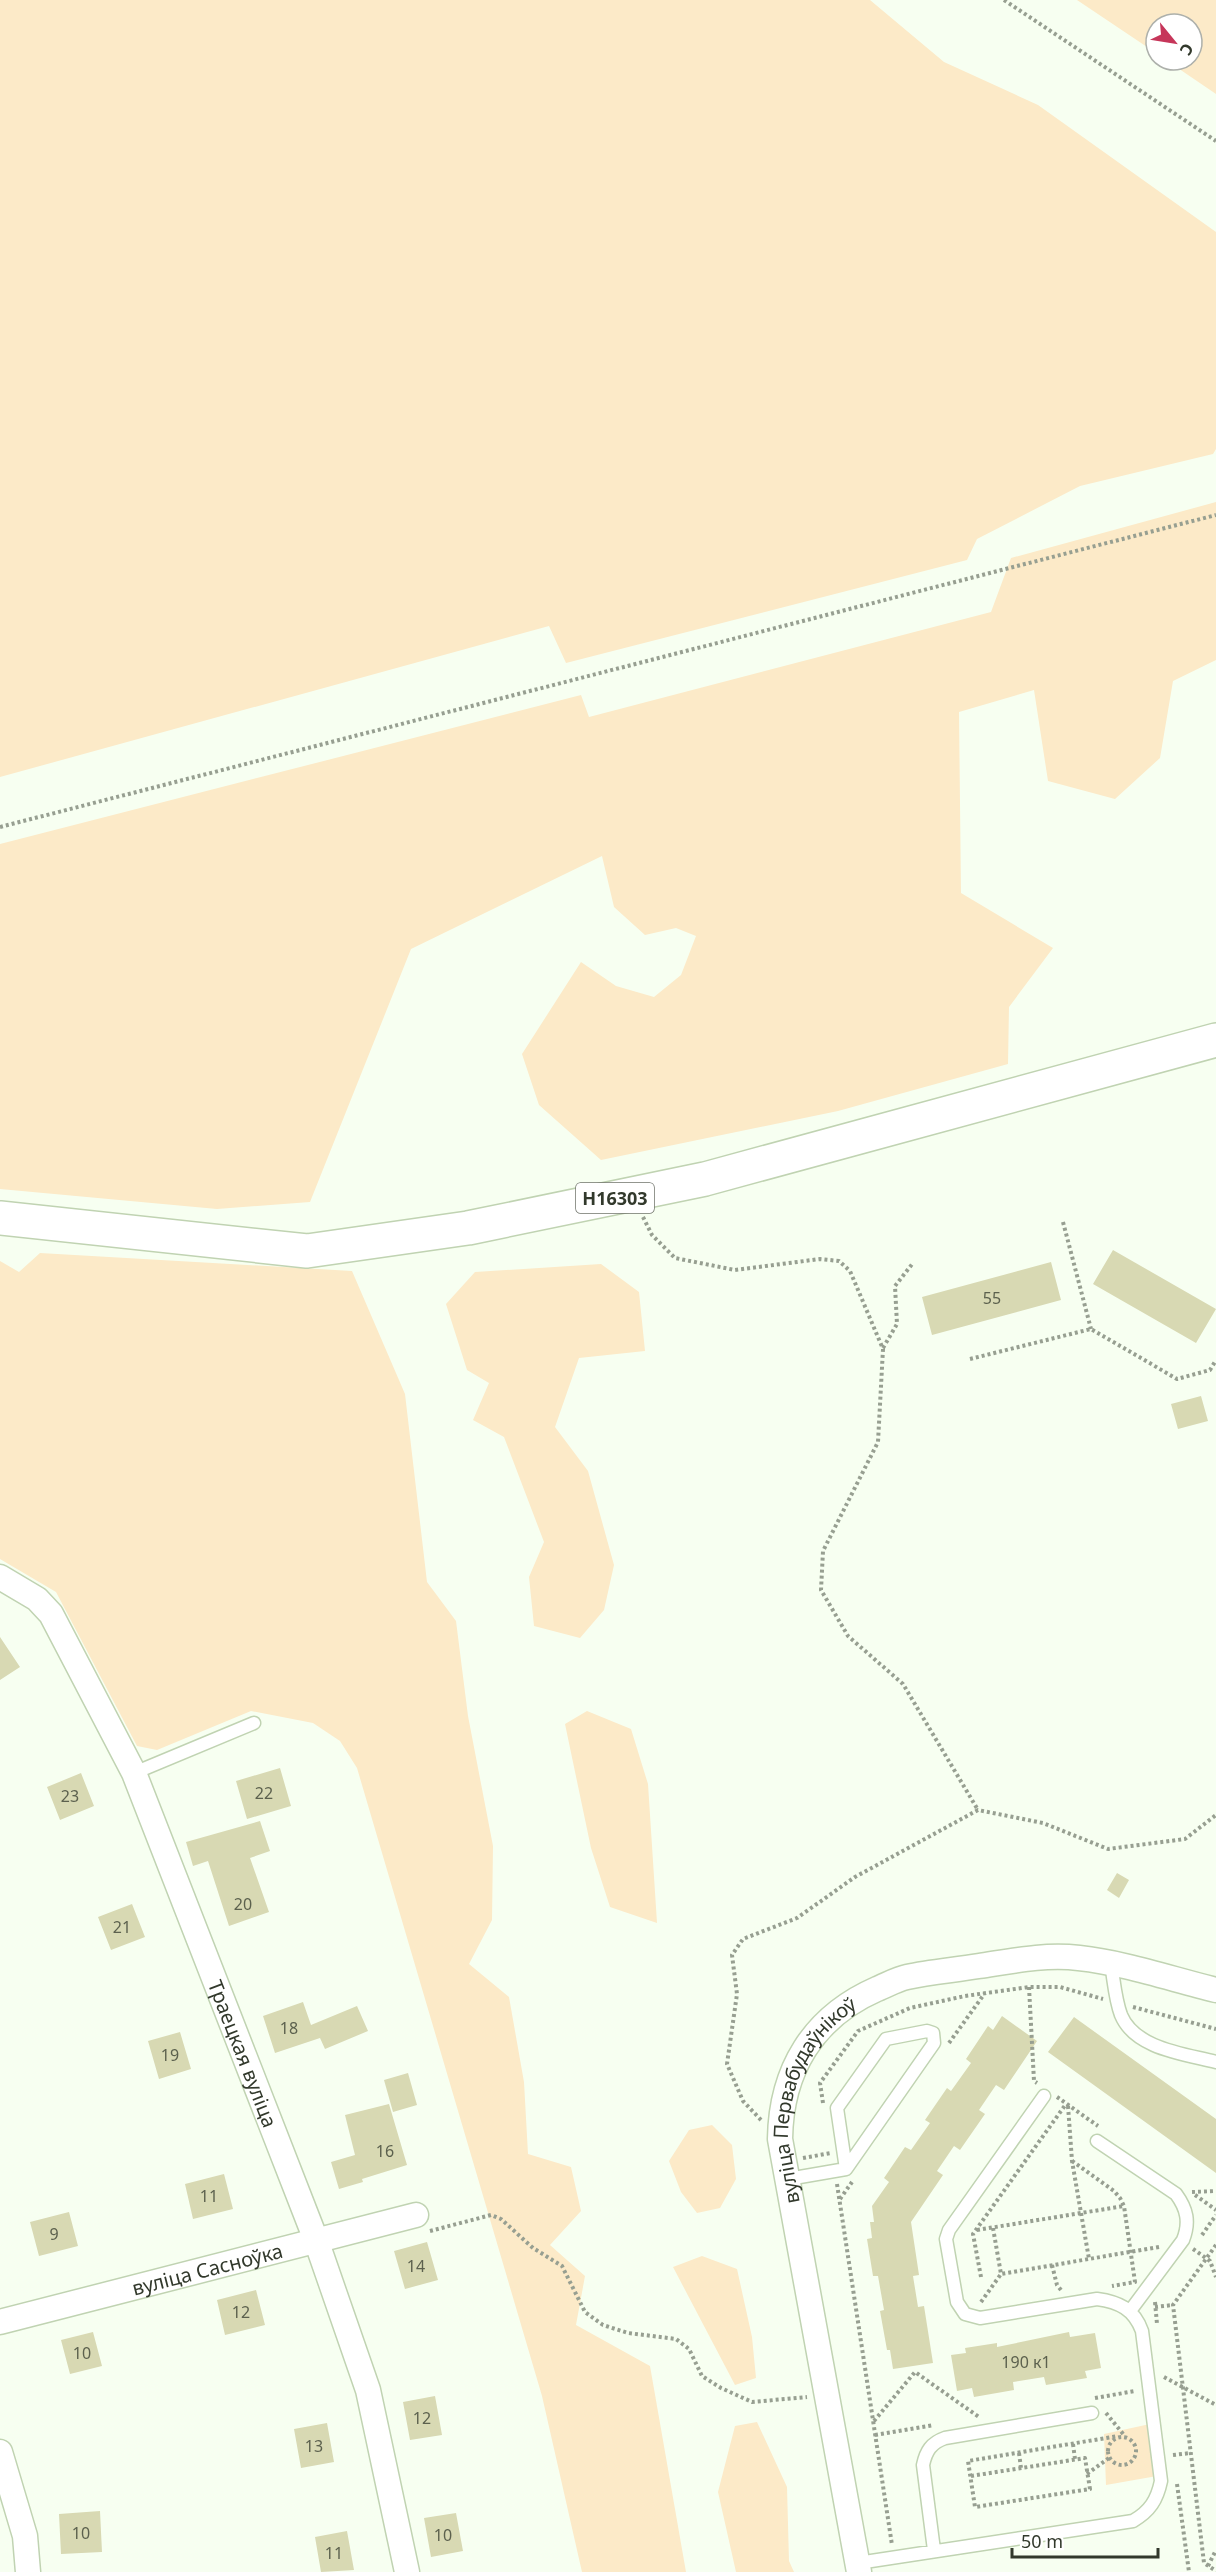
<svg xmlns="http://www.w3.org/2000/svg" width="1216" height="2572" font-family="'Noto Sans',sans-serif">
	<rect width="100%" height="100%" fill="#f7fff1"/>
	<!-- green -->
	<path fill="#fceac8" d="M0 0H870L944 62 1038 105 1216 232V449L1213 454 1080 486 977 539 967 560 566 663 549 626 0 777Z
		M1077 0H1216V94L1166 60H1192V24H1156V53Z
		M1216 502V660L1173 681 1160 758 1115 799 1048 781 1034 690 959 712 961 893 1053 948 1009 1007 1008 1064 838 1111 601 1160 539 1105 522 1054 581 962 616 986 654 997 681 975 696 936 676 928 645 935 614 907 602 856 411 949 310 1202 217 1209 0 1189V844L581 695 589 717 991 612 1011 558Z
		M40 1253 352 1271 405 1394 427 1582 456 1621 468 1716 493 1846 492 1920 469 1964 509 1997 524 2082 528 2154 571 2167 581 2211 550 2245 585 2276 576 2325 650 2366 686 2572H582L542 2396 357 1768 340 1741 313 1723 251 1711 157 1750 137 1746 56 1592 0 1559V1261L19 1272Z
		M601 1264 639 1292 645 1351 579 1358 555 1427 588 1471 614 1565 604 1610 580 1638 534 1626 529 1577 544 1542 504 1437 473 1420 489 1383 467 1370 446 1304 475 1272Z
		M587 1711 631 1729 648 1784 657 1923 610 1907 591 1848 565 1724Z
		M712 2125 732 2145 736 2179 720 2208 697 2213 681 2192 669 2161 689 2130Z
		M702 2256 737 2269 752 2337 756 2378 735 2385 673 2267Z
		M757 2422 787 2487 789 2561 794 2572H736L718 2492 735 2426Z
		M1150 2424 1157 2476 1106 2485 1104 2434Z"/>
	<!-- building -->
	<path fill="#d8d9b3" d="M1113 1250 1216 1309 1196 1343 1093 1284Z
		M1051 1262 1061 1300 932 1335 922 1297Z
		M1201 1396 1208 1421 1178 1429 1171 1404Z
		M0 1637 20 1667 0 1680Z
		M280 1768 291 1806 247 1819 236 1781Z
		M81 1773 94 1806 60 1820 47 1787Z
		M260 1821 270 1851 250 1858 269 1912 229 1926 208 1861 193 1866 186 1842Z
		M1117 1873 1129 1880 1119 1898 1107 1890Z
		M132 1904 145 1937 111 1950 98 1917Z
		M303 2002 311 2025 357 2006 368 2031 325 2049 320 2038 275 2053 263 2016Z
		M1002 2016 1037 2041 1004 2090 996 2085 979 2110 985 2114 960 2150 954 2146 937 2171 943 2175 911 2222 919 2275 913 2276 918 2307 924 2306 933 2363 893 2369 890 2350H887L880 2311 884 2310 878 2276H873L867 2239 872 2238 870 2222H874L872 2206 889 2182 884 2178 905 2147 911 2150 930 2123 925 2120 947 2088 951 2091 971 2063 966 2059 988 2026 993 2030Z
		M1074 2017 1216 2119V2173L1048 2052Z
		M180 2032 191 2069 159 2079 148 2041Z
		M408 2073 417 2105 393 2112 384 2080Z
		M389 2104 407 2165 362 2179 363 2182 339 2189 331 2162 355 2155 345 2115Z
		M224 2174 233 2209 193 2219 185 2184Z
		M69 2212 78 2246 39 2256 30 2222Z
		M427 2242 438 2280 405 2289 394 2251Z
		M256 2290 265 2325 225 2335 217 2300Z
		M93 2332 102 2366 70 2374 61 2340Z
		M1069 2332 1070 2337 1095 2333 1101 2368 1085 2371 1087 2378 1046 2385 1044 2377 1013 2382 1014 2390 974 2397 972 2388 957 2391 951 2355 966 2353 965 2348 997 2343V2347Z
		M435 2396 442 2435 410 2440 403 2402Z
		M327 2423 334 2462 301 2468 294 2429Z
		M100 2511 102 2552 61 2554 59 2514Z
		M456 2513 463 2551 431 2557 424 2518Z
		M347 2531 354 2570 321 2572 315 2537Z"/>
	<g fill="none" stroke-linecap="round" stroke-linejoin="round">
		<defs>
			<path id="lane" d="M134 1773 254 1723
				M1111 1964C1114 1981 1115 1999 1121 2015 1135 2049 1185 2054 1216 2062
				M1097 2141 1176 2194C1187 2209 1190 2222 1183 2240L1130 2311
				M788 2179 846 2169 934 2043 933 2033 927 2031 886 2039 837 2108 846 2169
				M934 2550 923 2465C926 2451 931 2443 945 2438L1092 2413
				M858 2563 1133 2521C1150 2511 1157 2500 1161 2481L1142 2331C1134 2309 1119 2302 1097 2299L980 2318 965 2314 957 2302 946 2239 949 2230 1044 2096"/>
			<g id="street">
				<path id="s1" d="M0 1577 37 1599 51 1614 134 1773 316 2240 368 2390 407 2572"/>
				<path id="s2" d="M0 2322 416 2215"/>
				<path d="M0 2452 25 2536 28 2572"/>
				<path id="s3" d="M859 2572 780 2139C781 2070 813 2017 877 1989 887 1985 897 1979 907 1977 930 1972 955 1970 979 1966 1012 1961 1045 1954 1079 1958 1125 1963 1171 1979 1216 1990"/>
			</g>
			<path id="primary" d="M0 1218 307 1251 468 1228 705 1179 1216 1040"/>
		</defs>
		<!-- lane casing -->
		<use href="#lane" stroke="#c0d3b2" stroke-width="15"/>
		<!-- street casing -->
		<use href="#street" stroke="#c0d3b2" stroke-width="27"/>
		<!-- primary casing -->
		<use href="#primary" stroke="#c0d3b2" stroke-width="36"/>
		<!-- path -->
		<path stroke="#979f91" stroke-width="4" stroke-dasharray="3 3" stroke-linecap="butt" d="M1004 0 1216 141
			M0 827 1216 515
			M643 1217 652 1235 675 1258 735 1270 820 1259 839 1261 850 1271 883 1349 878 1442 823 1551 821 1590 848 1636 903 1684 978 1810
			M1063 1222 1091 1329
			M883 1348 897 1324 895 1286 913 1263
			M970 1359 1091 1329 1177 1379 1210 1370 1216 1360
			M1029 1987 1034 2081 1037 2083
			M1133 2007 1216 2029
			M949 2043 985 1993
			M1057 2097 1098 2126
			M823 2103 820 2083 858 2031 910 2008 965 1996 1029 1987H1060L1103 1999
			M1068 2106 1072 2161 1089 2259
			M761 2120 743 2101 727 2064 737 1994 732 1955 743 1939 797 1918 855 1877 978 1810 1043 1823 1108 1849 1185 1839 1216 1815
			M803 2158 831 2153
			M1072 2161 1114 2191 1120 2198 1124 2206 1135 2282 1112 2286
			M837 2184 892 2545
			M1192 2192 1216 2191
			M1195 2195 1216 2210
			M840 2199 852 2182
			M993 2228 1001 2274 1159 2247
			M977 2230 1124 2206
			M430 2231 491 2215 501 2219 533 2248 562 2266 585 2312 603 2325 628 2333 676 2339 689 2349 702 2376 721 2388 752 2402 807 2397
			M1202 2235 1216 2215
			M1216 2245 1173 2305 1204 2563 1216 2571
			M1193 2249 1210 2261 1216 2277
			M1052 2265 1057 2285 1061 2290
			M981 2277 973 2234 1066 2104
			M981 2302 1001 2274
			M1155 2302 1157 2324
			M1155 2307 1173 2305
			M1164 2377 1216 2405
			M1095 2398 1135 2391
			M1106 2413 1124 2435
			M874 2421 915 2372 979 2417
			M875 2435 934 2425
			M1108 2451a14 14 0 1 1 28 0a14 14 0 1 1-28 0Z
			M1073 2444 1075 2459
			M1019 2453 1021 2468
			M1173 2455 1191 2453
			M1087 2474 1109 2458
			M971 2476 1085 2458 1090 2489 975 2507 968 2461 1118 2436
			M1177 2484 1189 2572
			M1208 2566 1216 2550"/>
		<!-- lane -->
		<use href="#lane" stroke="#fff" stroke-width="12"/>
		<!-- street -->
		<use href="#street" stroke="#fff" stroke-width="24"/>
		<!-- primary -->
		<use href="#primary" stroke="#fff" stroke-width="33"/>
	</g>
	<g text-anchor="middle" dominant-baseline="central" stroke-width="4.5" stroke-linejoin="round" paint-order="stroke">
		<!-- number labels -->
		<g font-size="16" fill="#5c614e">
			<text x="992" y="1298">55</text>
			<text x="264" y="1793">22</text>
			<text x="70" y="1796">23</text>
			<text x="243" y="1904">20</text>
			<text x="122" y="1927">21</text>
			<text x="289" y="2028">18</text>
			<text x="170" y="2055">19</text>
			<text x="385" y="2151">16</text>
			<text x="209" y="2196">11</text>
			<text x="54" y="2234">9</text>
			<text x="416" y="2266">14</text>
			<text x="241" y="2312">12</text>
			<text x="82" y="2353">10</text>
			<text x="1026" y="2362">190 к1</text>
			<text x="422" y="2418">12</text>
			<text x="314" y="2446">13</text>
			<text x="81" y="2533">10</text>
			<text x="443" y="2535">10</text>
			<text x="334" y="2553">11</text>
		</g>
		<!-- shield labels -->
		<rect fill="#fff" stroke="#70746b" stroke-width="1.5" x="576" y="1183" width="78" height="30" rx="4.5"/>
		<g font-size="18" font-weight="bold" fill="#32392c">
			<text x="615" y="1198">Н16303</text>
		</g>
		<!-- street labels -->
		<g font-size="20" fill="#32392c" stroke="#fff">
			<text stroke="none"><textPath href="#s1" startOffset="544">Траецкая вуліца</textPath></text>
			<text stroke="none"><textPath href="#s3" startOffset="489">вуліца Первабудаўнікоў</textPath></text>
			<text stroke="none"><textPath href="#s2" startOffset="214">вуліца Сасноўка</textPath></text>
		</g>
	</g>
	<!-- north arrow -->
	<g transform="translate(1174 42) rotate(120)"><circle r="28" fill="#ffffff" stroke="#adb0ab" stroke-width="1.5"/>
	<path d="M0-4.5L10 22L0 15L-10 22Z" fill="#c6365a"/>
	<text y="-9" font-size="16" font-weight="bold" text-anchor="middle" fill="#32392c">С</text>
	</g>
	<!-- scale -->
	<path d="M1012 2548v9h146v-9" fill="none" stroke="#32392c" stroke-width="3"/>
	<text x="1021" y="2548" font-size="18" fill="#32392c" stroke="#ffffff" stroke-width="4.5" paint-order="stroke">50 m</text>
</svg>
